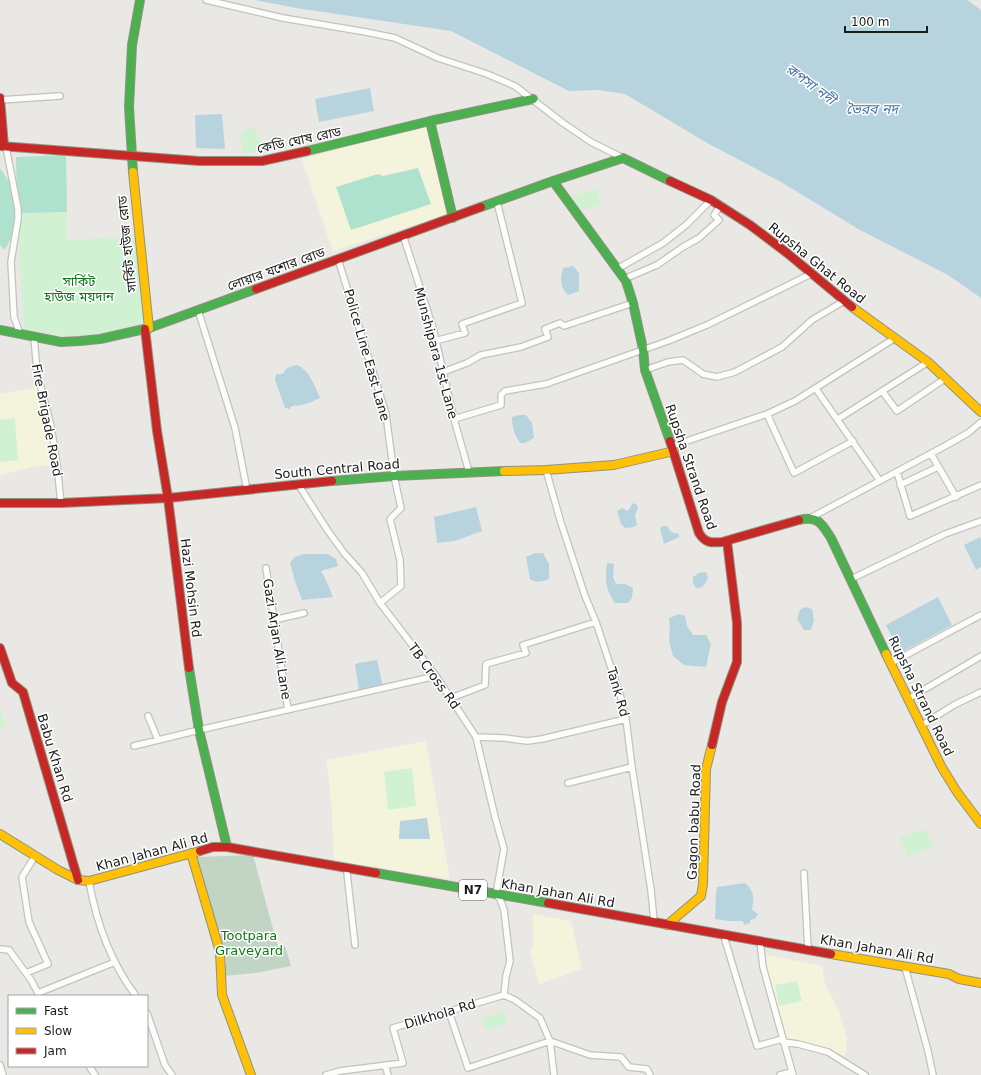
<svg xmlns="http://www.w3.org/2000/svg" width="981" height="1075" font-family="'DejaVu Sans','Noto Sans Bengali',sans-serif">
	<rect width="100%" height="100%" fill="#eae8e4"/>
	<!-- education -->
	<path fill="#f4f4dd" d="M426 126 449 214 333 251 302 159Z
		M41 387 56 465 35 466 0 475V394Z
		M426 741 450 879 334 861 332 815 328 770 326 760Z
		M533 914 571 921 582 969 539 984 530 951 533 948Z
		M761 954 822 966 825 984 839 1012 847 1039 845 1056 783 1042Z"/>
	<!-- cemetery -->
	<path fill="#c2d5c4" d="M253 855 278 947 285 946 291 966 256 973 223 976 226 960 197 857Z"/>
	<!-- park -->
	<path fill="#d1f1d3" d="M255 128 264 149 244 154 240 136 247 129Z
		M597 188 601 204 577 212 572 196Z
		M67 212V241L136 235 145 325 77 337 24 331 17 213Z
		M15 418 18 460 0 462V420Z
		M0 707 6 727 0 729Z
		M412 768 416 806 388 810 384 772Z
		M924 829 934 846 909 857 900 838Z
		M797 981 802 1001 779 1006 775 985Z
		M503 1011 507 1023 485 1031 481 1019Z"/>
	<!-- pitch -->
	<path fill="#afe1cf" d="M66 155 67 212 18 213 14 233 5 250 0 245V168C9 180 14 191 17 206L16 157Z
		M418 168 431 204 351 230 336 187 378 174 383 176Z"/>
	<!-- water -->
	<path fill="#b7d3dd" d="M255 0H967L981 10V298L948 275 860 230 781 182 709 144 625 94 598 90 569 91 451 31 296 8Z
		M370 88 374 111 319 122 315 99Z
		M222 114 225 149 196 148 195 115Z
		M573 266 579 273V291L568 295C560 288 560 278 563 268Z
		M298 365C310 372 315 386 320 398L309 403 297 406V405L290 407V409L285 408 275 380 276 374H283C286 367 291 366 298 365Z
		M519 415H526L532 423 534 438 525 443H520C515 435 512 427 512 417Z
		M633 503 637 505 638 508 635 516 637 525 634 527 625 528 621 524 617 511 622 508 628 511Z
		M476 507 482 531 455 541 437 543 434 517Z
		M663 526H667L671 532 679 534V537L664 544 660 528Z
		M980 537 981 540V567L976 570 964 545Z
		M535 553H543L549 564V579C542 582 536 583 530 579L526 557Z
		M304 554H328L336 559 338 566 321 571 326 580 333 597 302 600 295 581 290 563 295 557Z
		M607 563 614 564 613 577 616 584H625L633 588 632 598 628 603H615C605 589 605 580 607 563Z
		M706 572 708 577C706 583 703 589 696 588L693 583V577L699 573Z
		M938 597 952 625 900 653 886 625Z
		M805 607 812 609 814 620 811 630H804L797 619 800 610Z
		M679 614 685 616 687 626 693 635H706L711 644 706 667 684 665 673 656 669 641 670 629 669 618Z
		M377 660 383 687 359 690 355 665 358 663Z
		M427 818 430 839H399L400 821Z
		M745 883C755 892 754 898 752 910L758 914 755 919 750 920V923L744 925 743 921H728L715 919C716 908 715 898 717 887Z"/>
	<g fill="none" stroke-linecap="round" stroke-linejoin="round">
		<defs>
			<path id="street" d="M206 0 283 18 366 32 395 38 438 58 487 74 515 86 563 123 591 142 623 158
				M0 100 60 96
				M6 147 18 209V219L11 262 14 317 20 334
				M403 235 433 328 454 419 469 472
				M338 259 386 414 394 476 401 508 390 519 400 560 401 586 380 603
				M617 269 663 243 686 225 711 200
				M624 279 657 265 683 247 699 238 719 220 714 215 721 205
				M198 310 235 428 247 490
				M34 337 37 372 51 426 57 465 61 503
				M435 341 465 333 462 324 522 303 497 202
				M645 370 668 362 683 360 703 374 717 377 735 372 782 347 812 320 844 301
				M443 372 467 363 481 355 521 347 548 337 545 329 560 323 564 326 633 303
				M816 389 880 481
				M882 391 897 411 946 378
				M767 414 794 473 853 441
				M454 419 501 405V395L505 391 546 384 668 341 707 325 811 274
				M838 419 928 362
				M672 446 767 414 795 401 895 338
				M931 454 956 497
				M546 470 561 523 585 596 596 622 621 698 626 719 632 767 651 890 654 921
				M897 472 910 516 981 485
				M298 484 328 531 344 553 362 573 380 603 436 676 476 737 495 817 504 849 496 894 500 899 504 910 510 961 506 976 504 995
				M900 485 938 467
				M812 517 945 446 968 433 981 422
				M266 568 288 710
				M851 579 945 534 981 521
				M274 620 304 613
				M891 663 981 615
				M451 698 485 685 486 664 526 653 523 645 596 622
				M908 699 981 656
				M148 716 158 740
				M922 725 954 705 981 692
				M476 737 504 738 527 741 542 739 626 719
				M134 746 199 730 436 676
				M568 783 632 767
				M347 873 355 945
				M804 873 808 950
				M89 881C96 921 111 963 136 996
				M725 940 757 1046 782 1039
				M760 941 763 967 793 1075
				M0 949 9 950 31 980 39 995
				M905 967 928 1051 933 1075
				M26 973 48 964 29 922 22 877 32 861
				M38 993 115 962
				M504 995 515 1000 540 1018 550 1041 590 1055 621 1057 629 1067 647 1069 650 1075
				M449 1012 468 1068 550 1041 554 1075
				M147 1013 165 1065 172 1075
				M783 1042 798 1044 828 1052 865 1075
				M0 1065 3 1075
				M385 1065 388 1075
				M89 1066 95 1075
				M326 1075 340 1071 403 1063 393 1028 504 995
				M780 1075 792 1072"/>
			<path id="fast" d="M430 121 533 99
				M307 151 430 121 453 218
				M133 172 129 107 132 45 140 0
				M553 181 626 281 633 303 643 349 645 370 670 441
				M481 207 553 181 623 158 670 181
				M0 330 61 342 80 341 100 339 149 328 256 289
				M332 481 394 476 504 471
				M799 520C818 515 822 524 831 538L886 654
				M189 668 199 730 227 847
				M376 873 548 903"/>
			<path id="slow" d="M133 172 149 328
				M852 307 928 362 981 412
				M504 471 546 470 614 465 674 451
				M886 654 941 766 957 792 981 824
				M0 834 58 870 78 880 89 881 200 851
				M191 853 220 952 222 995 251 1075
				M667 925 701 896 703 884 706 769 712 745
				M831 954 949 974 959 979 981 983"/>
			<path id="jam" d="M0 98 4 146
				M0 146 199 161H262L307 151
				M670 181 711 200 750 225 787 253 852 307
				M256 289 481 207
				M145 329 157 431 168 498 189 668
				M670 441 699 533C705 543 711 543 722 542L799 520
				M0 503H61L168 498 332 481
				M0 648 12 683 23 692 78 880
				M712 745 722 702 737 662V623L727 541
				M200 851 213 847H227L376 873
				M548 903 831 954"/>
		</defs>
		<!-- street casing -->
		<use href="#street" stroke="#c2c2c0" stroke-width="8"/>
		<!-- fast casing -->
		<use href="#fast" stroke="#90937d" stroke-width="10"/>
		<!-- slow casing -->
		<use href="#slow" stroke="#90937d" stroke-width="10"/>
		<!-- jam casing -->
		<use href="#jam" stroke="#90937d" stroke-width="10"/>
		<!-- street -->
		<use href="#street" stroke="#fcfcfb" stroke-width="5.5"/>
		<!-- fast -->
		<use href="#fast" stroke="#4caf50" stroke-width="8"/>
		<!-- slow -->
		<use href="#slow" stroke="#ffc107" stroke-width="8"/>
		<!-- jam -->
		<use href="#jam" stroke="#c62828" stroke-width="8"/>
	</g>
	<g text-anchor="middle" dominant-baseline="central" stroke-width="3" stroke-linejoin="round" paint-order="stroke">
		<!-- shield labels -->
		<rect fill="#fff" stroke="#5f5f5f" stroke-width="1" x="459" y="880" width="28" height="20" rx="3"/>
		<g font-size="12" font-weight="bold" fill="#1b1b1b">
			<text x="473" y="890">N7</text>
		</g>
		<!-- street labels -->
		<g font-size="13" fill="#1b1b1b" stroke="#fff">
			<text transform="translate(299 140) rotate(-12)">কেডি ঘোষ রোড</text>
			<text transform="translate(127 244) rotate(-96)">সার্কিট হাউজ রোড</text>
			<text transform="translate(817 263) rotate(39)">Rupsha Ghat Road</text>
			<text transform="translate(276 269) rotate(-20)">লোয়ার যশোর রোড</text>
			<text transform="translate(436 353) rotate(75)">Munshipara 1st Lane</text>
			<text transform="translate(367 355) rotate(74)">Police Line East Lane</text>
			<text transform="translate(47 420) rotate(79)">Fire Brigade Road</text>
			<text transform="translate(691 467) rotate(71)">Rupsha Strand Road</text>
			<text transform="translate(337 469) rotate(-5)">South Central Road</text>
			<text transform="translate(191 588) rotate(83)">Hazi Mohsin Rd</text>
			<text transform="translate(277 639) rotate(81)">Gazi Arjan Ali Lane</text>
			<text transform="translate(434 676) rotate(54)">TB Cross Rd</text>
			<text transform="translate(618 692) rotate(74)">Tank Rd</text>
			<text transform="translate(921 696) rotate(64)">Rupsha Strand Road</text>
			<text transform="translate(55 758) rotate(73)">Babu Khan Rd</text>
			<text transform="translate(694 822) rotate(-88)">Gagon babu Road</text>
			<text transform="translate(152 852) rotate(-15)">Khan Jahan Ali Rd</text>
			<text transform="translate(558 893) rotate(10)">Khan Jahan Ali Rd</text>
			<text transform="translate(877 949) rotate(10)">Khan Jahan Ali Rd</text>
			<text transform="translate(440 1014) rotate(-17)">Dilkhola Rd</text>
		</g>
		<!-- park labels -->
		<g font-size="13" fill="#0d761b" stroke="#fff">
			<text x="79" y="281">সার্কিট<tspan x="79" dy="15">হাউজ ময়দান</tspan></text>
			<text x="249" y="935">Tootpara<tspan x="249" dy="15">Graveyard</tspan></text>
		</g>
		<!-- water labels -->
		<g font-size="14" font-style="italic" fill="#4a75a8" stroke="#fff">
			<text transform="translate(811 84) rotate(37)">রূপসা নদী</text>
			<text x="872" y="109">ভৈরব নদ</text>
		</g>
	</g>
	<!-- legend -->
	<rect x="8" y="995" width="140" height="72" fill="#ffffff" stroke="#a4a4a4"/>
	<rect x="16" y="1008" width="20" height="6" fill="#4caf50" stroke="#a4a4a4"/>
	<text x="44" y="1015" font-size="12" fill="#1b1b1b">Fast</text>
	<rect x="16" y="1028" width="20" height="6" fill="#ffc107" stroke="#a4a4a4"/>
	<text x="44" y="1035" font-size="12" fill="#1b1b1b">Slow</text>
	<rect x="16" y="1048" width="20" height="6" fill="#c62828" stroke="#a4a4a4"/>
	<text x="44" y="1055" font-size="12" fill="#1b1b1b">Jam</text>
	<!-- scale -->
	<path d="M845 26v6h82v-6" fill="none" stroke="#1b1b1b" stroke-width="2"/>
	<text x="851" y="26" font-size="12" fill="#1b1b1b" stroke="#ffffff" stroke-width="3" paint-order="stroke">100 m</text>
</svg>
